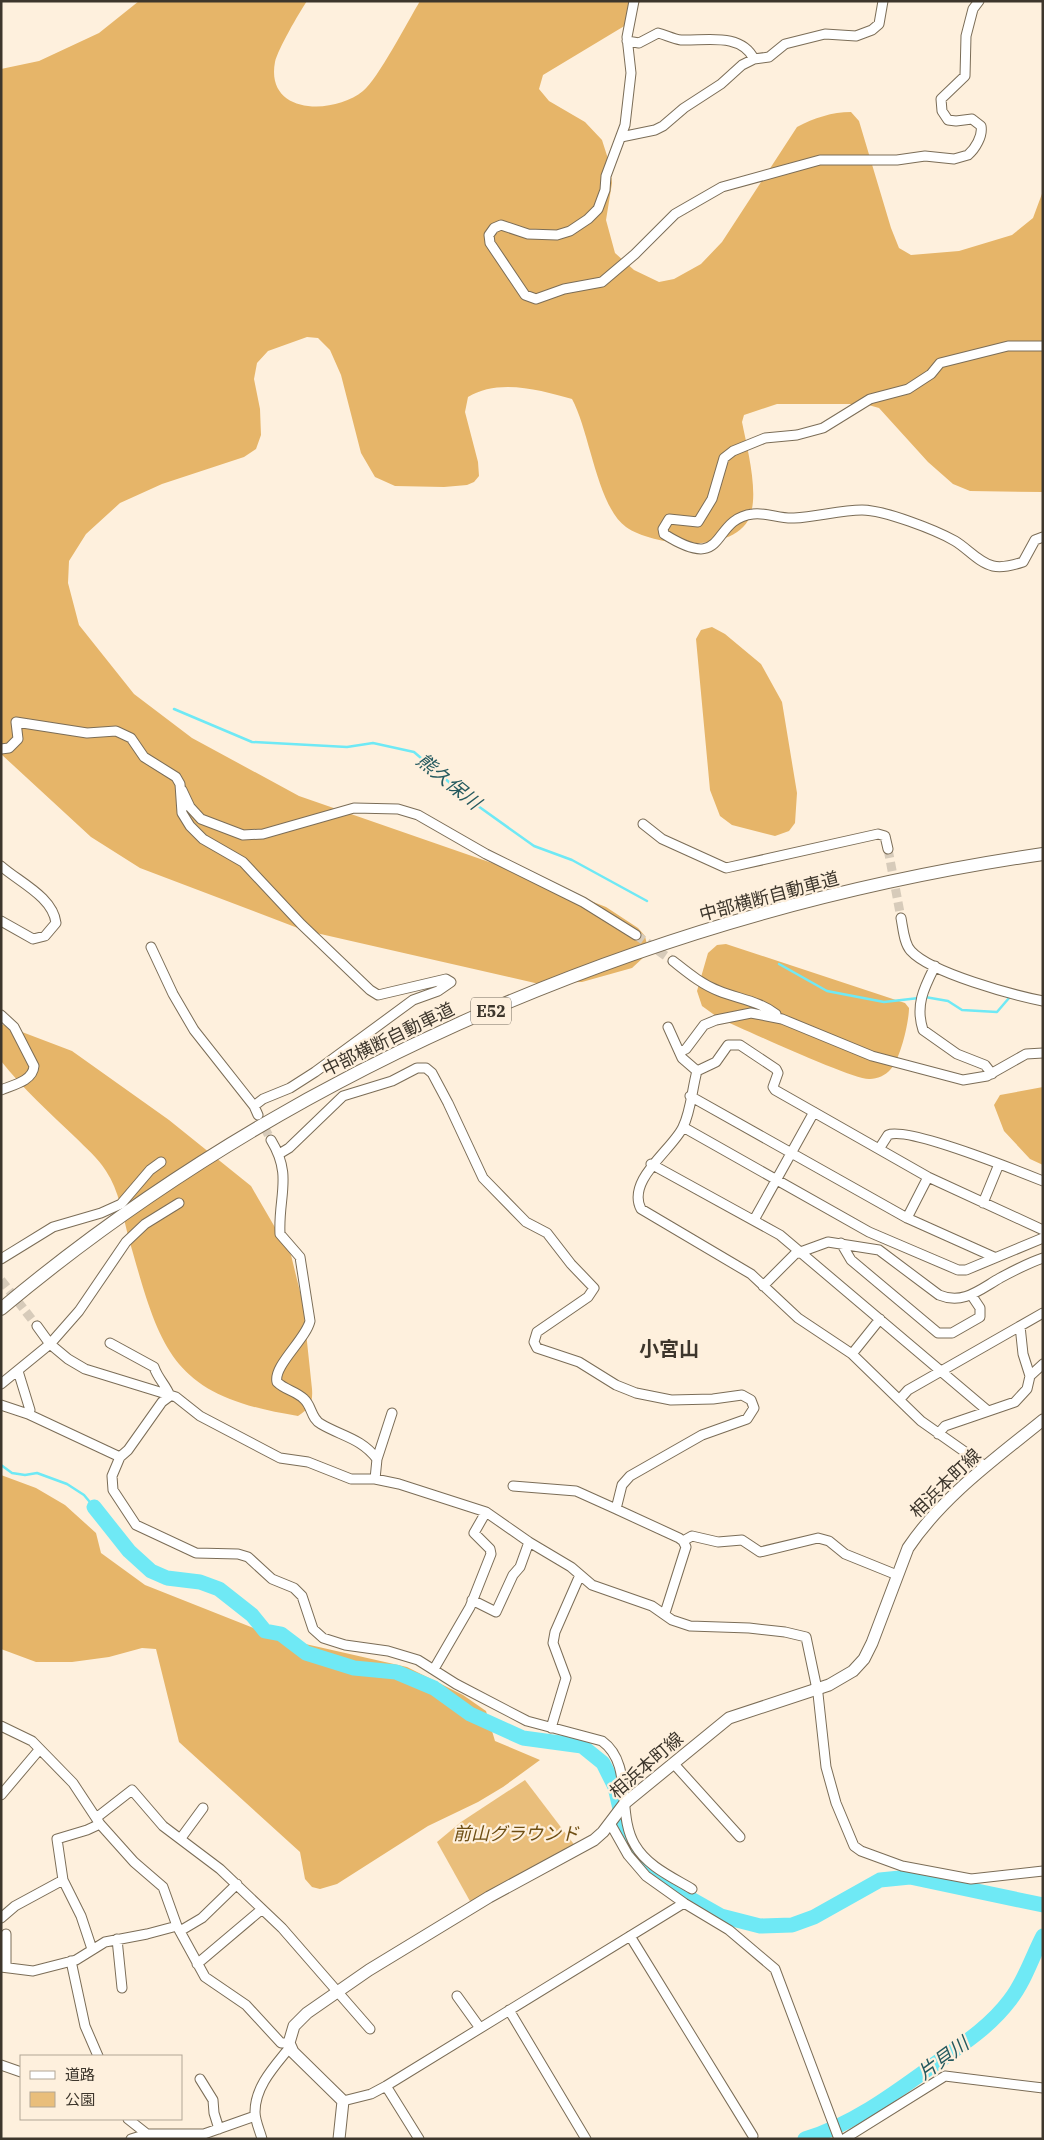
<svg xmlns="http://www.w3.org/2000/svg" width="1044" height="2140" font-family="'IBM Plex Serif','Noto Sans JP',serif">
	<rect width="100%" height="100%" fill="#fef0dd"/>
	<!-- green -->
	<path fill="#e9be7b" d="M525 1780 576 1847 471 1903 437 1842 461 1822Z"/>
	<!-- forest -->
	<path fill="#e6b569" d="M139 1H307C299 13 278 49 275 62 265 115 334 115 363 91 378 79 408 21 420 1H640L631 22 543 75 539 89 549 101 585 122 602 140 610 165 612 183 606 220 615 253 634 270 659 282 674 279 701 264 722 242 797 127C814 118 832 112 851 112L859 121 891 228 899 248 911 255 959 251 1012 235 1033 218 1043 191V492L970 491 953 484 928 462 879 408 865 404H777L744 415 742 422C747 447 758 489 751 513 740 555 654 547 626 527 597 506 590 432 572 399 541 390 498 378 468 397L465 412 478 462 479 476 474 482 467 485 444 487 395 486 375 477 361 453 341 375 330 350 318 338 307 337 268 351 257 363 254 379 260 409 261 435 256 449 244 457 162 484 120 503 86 534 69 561 68 583 79 625 134 694 192 738 299 796 512 870 606 907 638 928 645 936 648 949 645 956 632 968 582 982 535 983 303 930 140 868 91 837 1 754V69L39 61 99 33Z
		M712 627 725 634 761 664 782 702 797 793 795 823 789 831 775 836 732 825 720 816 710 790 696 639 701 630Z
		M726 944 905 1003 909 1008C909 1022 900 1061 890 1070 886 1075 877 1079 870 1079 854 1081 742 1028 720 1019L702 1006 697 991 708 953 717 945Z
		M1 1024 72 1051 169 1120 251 1186 291 1255 303 1304 312 1389C313 1403 310 1408 298 1416 171 1396 161 1352 129 1239 123 1217 119 1190 106 1171 98 1158 86 1148 75 1137 50 1113 23 1089 1 1061Z
		M1043 1087V1165L1030 1159 1004 1131 994 1105 1000 1095Z
		M1 1475 36 1488 65 1505 96 1533 101 1553 145 1585 279 1638 407 1667 463 1695 486 1711 495 1741 540 1760 503 1787 478 1802 428 1826 337 1884 320 1889 312 1887 305 1879 300 1852 179 1742 156 1649 142 1648 109 1657 72 1662H36L1 1649Z"/>
	<g fill="none" stroke-linecap="round" stroke-linejoin="round">
		<!-- stream -->
		<path stroke="#6fe9f5" stroke-width="2.5" d="M174 709 252 742 347 747 373 743 414 752 471 801 534 846 572 860 647 901
			M779 964 827 991 884 1002 919 998
			M925 997 948 1001 962 1010 997 1012 1009 998
			M1 1465 12 1473 25 1475 37 1473 67 1484 84 1495 94 1507"/>
		<!-- river -->
		<path stroke="#6fe9f5" stroke-width="15" d="M94 1507 129 1551 151 1571 167 1578 200 1582 219 1589 252 1615 265 1631 281 1634 306 1653 354 1668 396 1672 434 1688 470 1714 523 1738 582 1746 603 1763 615 1787 629 1848 648 1869 684 1895 721 1916 760 1926 792 1925 814 1917 880 1880 910 1877 1043 1905
			M805 2139C853 2124 892 2095 932 2066 960 2046 989 2028 1010 2000 1025 1981 1032 1957 1043 1936"/>
		<!-- minor-tunnel -->
		<path stroke="#d7cbba" stroke-width="9" stroke-dasharray="9 4.5" stroke-linecap="butt" d="M888 849 901 918
			M636 935 673 961
			M258 1115 271 1140
			M1 1280 37 1326"/>
		<defs>
			<path id="minor" d="M634 1 627 37 631 73 625 125 606 176 605 190 598 209 588 219 570 231 557 235 528 234 501 225 494 228 489 235 490 243 525 295 536 299 564 289 602 282 635 254 675 214 722 187 820 160H897L925 156 954 159 968 155C975 149 983 136 981 126L972 119 956 121 948 120 942 111 941 99 965 76 966 36 973 9 979 1
				M627 41 639 43 658 33C666 35 673 39 681 40 705 41 741 32 754 59
				M621 137 655 130 663 126 684 108 721 84 742 65 754 59 769 57 785 44 825 34 856 36 872 30 879 24 883 1
				M1043 346H1008L940 363 931 374 908 389 870 399 823 428 797 435 765 438 733 451 724 458 712 499 698 522 669 519 663 529 664 534C729 575 709 519 753 514 766 512 780 519 794 518 817 517 840 510 862 510 884 510 936 530 955 541 967 548 979 563 993 566 1002 568 1014 565 1023 562L1035 540 1043 537
				M1 749 9 748 18 739 16 722 87 733 116 731 131 738 144 757 176 777 180 784 182 813 190 826 203 839 243 862 301 924 370 990 378 995 446 979 451 982 438 991 413 1000 315 1072 290 1088 263 1099 254 1106
				M182 790 190 807 201 819 243 835 263 834 354 808 398 809 418 815 486 854 583 902 636 935
				M643 824 662 839 726 868 878 834 885 836 888 849
				M1 866C19 882 53 897 56 923L45 936 33 939 1 921
				M901 918C903 928 904 944 911 951 931 973 1013 995 1043 1001
				M151 947 173 994 194 1030 254 1106 258 1115
				M673 961C687 972 701 984 719 991 739 999 759 1001 776 1014
				M935 966C924 988 915 1005 923 1030L957 1054 985 1065 992 1074
				M1 1015 14 1027 34 1066C33 1081 13 1085 1 1090
				M668 1027 682 1058 697 1071
				M681 1051 686 1049 704 1025 716 1020 751 1013 782 1019 872 1056 963 1080 987 1076 1026 1054 1043 1053
				M697 1071C692 1089 691 1111 683 1127 673 1149 626 1180 641 1209L751 1274 798 1318 852 1354 921 1421 985 1466
				M697 1071 716 1062 728 1045H740L776 1069 778 1073 773 1087 775 1090 928 1177 1043 1230
				M690 1096 907 1218 994 1257
				M683 1127 869 1232 958 1270H966L1043 1238
				M271 1140C293 1176 278 1196 280 1234L300 1257 310 1321C306 1339 273 1366 277 1382 285 1390 296 1391 304 1399 312 1406 311 1419 321 1424 341 1436 361 1438 377 1459L375 1479
				M879 1149 888 1135C907 1126 1018 1171 1043 1181
				M279 1154 289 1148 343 1096 392 1081 417 1068H426L432 1073 448 1103 483 1178 526 1222 547 1233 571 1264 594 1288 588 1297 537 1332 534 1342 537 1348 579 1362 616 1385 636 1393 671 1400 713 1399 742 1395 751 1400 754 1408 747 1419 702 1435 630 1476 622 1485 616 1509 679 1538 683 1541 686 1547 665 1613
				M651 1164 780 1235 988 1411
				M179 1203 145 1224 126 1242 79 1311 50 1344 68 1359 85 1369 176 1397 200 1416 280 1458 308 1462 351 1479H375L399 1484 486 1512 529 1542 571 1567 592 1585 652 1606 672 1620 690 1626 749 1628 785 1632 806 1637 818 1694 826 1767 836 1803 854 1846 861 1851 902 1866 971 1879 1043 1871
				M983 1203 999 1164
				M907 1218 928 1177
				M754 1220 814 1112
				M841 1243 851 1260 938 1333H952L980 1317V1308L972 1296
				M1 1259 53 1227 101 1213 121 1204 150 1170 161 1162
				M763 1286 795 1254 828 1242 879 1250 939 1295C963 1305 979 1290 1000 1278 1013 1271 1028 1263 1043 1258
				M1020 1326 1023 1354 1030 1376
				M110 1343 154 1367C158 1379 166 1385 170 1396
				M852 1354 880 1319
				M18 1371 30 1410 28 1414
				M1 1384 50 1344 37 1326
				M170 1396 162 1402 128 1450 120 1457 112 1476 113 1490 136 1525 196 1553 238 1554 248 1557 272 1579 294 1588 302 1596 313 1629 323 1638 345 1645 388 1651 418 1660 456 1684 527 1721 602 1741C634 1764 616 1814 635 1845 647 1866 672 1877 692 1889
				M900 1399 908 1390 1043 1313
				M1 1405 28 1414 120 1457
				M938 1434 945 1426 1015 1402 1027 1389 1030 1376 1043 1364
				M377 1459 392 1413
				M513 1486 576 1491 616 1509
				M683 1541 692 1536 718 1542 742 1540 760 1552 818 1538 829 1541 845 1554 897 1575
				M472 1600 496 1612 513 1575 520 1567 529 1542
				M434 1669 470 1607 491 1554 490 1549 474 1533 486 1512
				M1 1726 32 1741 73 1783 100 1824 134 1862 163 1887 177 1926 205 1977 246 2005 281 2043H289
				M551 1728 566 1678 553 1643 555 1632 580 1575
				M674 1764 740 1837
				M1 1795 39 1750
				M96 1818 132 1790 163 1826 220 1869 282 1928 370 2029
				M610 1823 628 1855 646 1876 684 1903 729 1930 775 1969 839 2139
				M181 1838 203 1808
				M63 1880 81 1916 92 1949
				M1 1918 15 1906 63 1880 57 1839 87 1830 100 1824
				M180 1931 202 1918 237 1884
				M630 1936 753 2136
				M117 1939 122 1988
				M71 1961 85 2026 98 2056
				M197 1964 261 1910
				M6 1966V1934
				M1 1967 33 1971 76 1960 105 1942 147 1934 177 1926
				M457 1996 480 2028
				M509 2010 586 2139
				M1 2065 21 2072
				M200 2079 213 2100 214 2113 219 2129
				M386 2086 419 2139
				M343 2101 371 2094 386 2086 684 1903
				M128 2119 147 2134
				M131 2139 147 2134H204L255 2116
				M262 2139C260 2131 255 2121 255 2112 255 2086 275 2066 290 2047
				M844 2139 945 2076 1043 2088"/>
			<path id="major" d="M339 2139 343 2101 293 2052 289 2043 294 2026 307 2013 369 1970 489 1897 594 1840 603 1832 625 1803 729 1718 829 1685 853 1671 864 1659 872 1643 908 1548C943 1496 995 1459 1043 1420"/>
			<path id="highway" d="M1 1309C294 1063 665 909 1043 854"/>
		</defs>
		<!-- minor casing -->
		<use href="#minor" stroke="#7b6d57" stroke-width="11"/>
		<!-- major casing -->
		<use href="#major" stroke="#7b6d57" stroke-width="13"/>
		<!-- highway casing -->
		<use href="#highway" stroke="#7b6d57" stroke-width="14"/>
		<!-- minor -->
		<use href="#minor" stroke="#fff" stroke-width="9"/>
		<!-- major -->
		<use href="#major" stroke="#fff" stroke-width="11"/>
		<!-- highway -->
		<use href="#highway" stroke="#fff" stroke-width="12"/>
	</g>
	<g text-anchor="middle" dominant-baseline="central" stroke-width="4.5" stroke-linejoin="round" paint-order="stroke">
		<!-- shield labels -->
		<rect fill="#fef0dd" stroke="#776e61" stroke-width="1" x="471" y="997.5" width="40" height="27" rx="4"/>
		<g font-size="16" font-weight="bold" fill="#3d362c">
			<text x="491" y="1011">E52</text>
		</g>
		<!-- street labels -->
		<g font-size="18" fill="#3d362c" stroke="#fef0dd">
			<text transform="translate(769 896) rotate(-15)">中部横断自動車道</text>
			<text transform="translate(388 1039) rotate(-26)">中部横断自動車道</text>
			<text transform="translate(945 1483) rotate(-44)">相浜本町線</text>
			<text transform="translate(646 1765) rotate(-41)">相浜本町線</text>
		</g>
		<!-- park labels -->
		<g font-size="18" font-style="italic" fill="#6e4e13" stroke="#fef0dd">
			<text x="516" y="1833">前山グラウンド</text>
		</g>
		<!-- water labels -->
		<g font-size="19" font-style="italic" fill="#24595e" stroke="#fef0dd">
			<text transform="translate(449 781) rotate(39)">熊久保川</text>
			<text transform="translate(943 2058) rotate(-36)">片貝川</text>
		</g>
		<!-- quarter labels -->
		<g font-size="20" font-weight="bold" fill="#3d362c" stroke="#fef0dd">
			<text x="669" y="1348">小宮山</text>
		</g>
	</g>
	<!-- border -->
	<rect width="1044" height="2140" fill="none" stroke="#3d362c" stroke-width="5"/>
	<!-- legend -->
	<rect x="20" y="2055" width="162" height="65" fill="#fef0dd" stroke="#b1a696"/>
	<rect x="30" y="2071" width="25" height="8" fill="#ffffff" stroke="#b1a696"/>
	<text x="65" y="2080" font-size="15" fill="#3d362c">道路</text>
	<rect x="30" y="2092" width="25" height="15" fill="#e9be7b" stroke="#b1a696"/>
	<text x="65" y="2105" font-size="15" fill="#3d362c">公園</text>
</svg>
